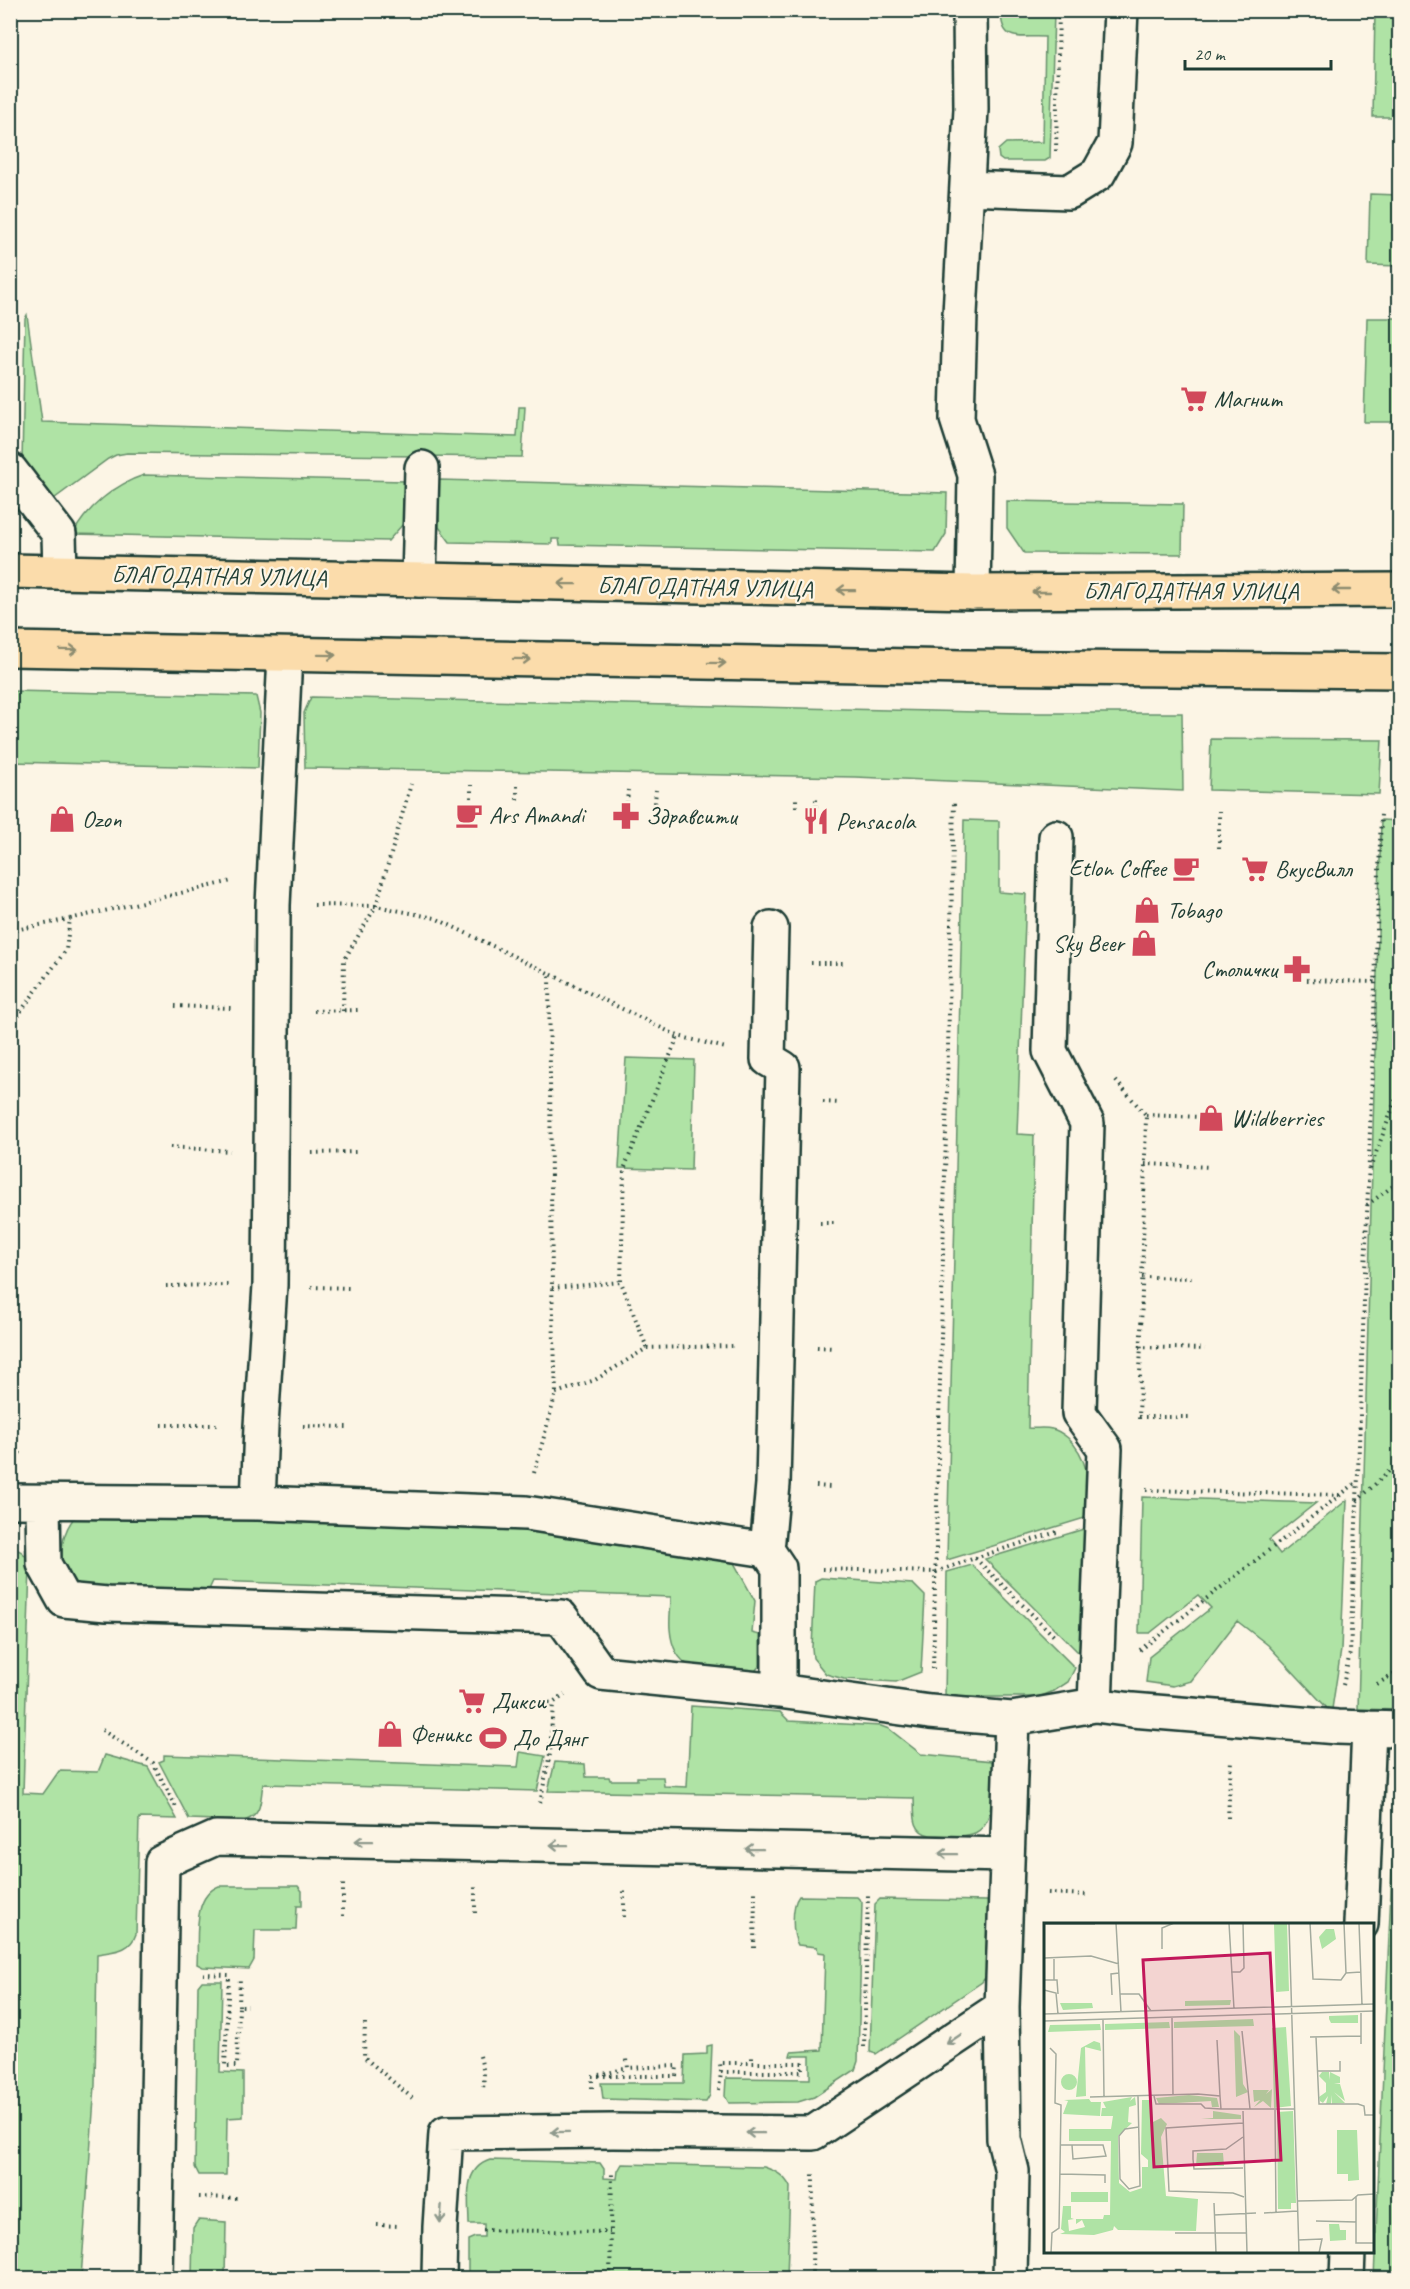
<svg xmlns="http://www.w3.org/2000/svg" width="1410" height="2289" font-family="Caveat,sans-serif">
<rect width="100%" height="100%" fill="#fcf5e5"/>
<filter id="ink" filterUnits="userSpaceOnUse"><feTurbulence type="fractalNoise" baseFrequency=".0167" numOctaves="2"/><feDisplacementMap in="SourceGraphic" scale="12" xChannelSelector="R" yChannelSelector="G"/><feConvolveMatrix kernelMatrix="1 2 1 2 8 2 1 2 1" color-interpolation-filters="sRGB"/></filter>
<g filter="url(#ink)">
<path fill="#afe3a5" stroke="#67906c" stroke-width="1.5" d="M 1001,11 L 1054,11 L 1050,158 L 1045,161 L 1003,161 L 999,158 L 998,150 L 1006,143 L 1043,142 L 1045,37 C 1021,35 1001,45 1001,11 Z
M 1375,11 L 1399,11 L 1399,117 L 1373,117 Z
M 1370,194 L 1399,195 L 1399,266 L 1368,265 Z
M 27,315 L 42,422 L 517,437 L 519,407 L 525,407 L 522,457 L 127,453 L 116,455 L 108,459 L 51,501 L 22,462 L 25,319 Z
M 1367,318 L 1399,318 L 1399,422 L 1364,422 Z
M 144,475 L 404,481 L 403,524 L 388,541 L 73,534 C 87,507 116,484 144,475 Z
M 439,480 L 947,493 L 946,534 L 935,552 L 560,545 L 559,539 L 552,539 L 552,544 L 450,542 L 439,527 Z
M 1007,501 L 1183,504 L 1182,554 L 1024,553 L 1007,528 Z
M 11,691 L 256,696 L 260,713 L 258,768 L 11,762 Z
M 311,697 L 1021,713 L 1182,713 L 1183,791 L 855,777 L 305,768 L 304,713 Z
M 1211,739 L 1382,740 L 1379,794 L 1209,790 Z
M 964,820 L 999,821 L 999,892 L 1026,894 L 1017,1134 L 1034,1135 L 1028,1428 C 1035,1429 1044,1427 1052,1429 C 1058,1430 1063,1434 1068,1438 C 1092,1461 1087,1486 1088,1517 L 947,1560 Z
M 1381,820 L 1400,821 L 1399,1710 L 1358,1709 Z
M 626,1058 L 694,1060 L 691,1170 L 619,1168 Z
M 1142,1497 L 1316,1503 L 1269,1540 L 1280,1554 L 1347,1500 L 1341,1650 L 1332,1709 L 1328,1709 L 1268,1645 L 1237,1621 L 1191,1681 L 1173,1686 L 1146,1682 L 1149,1657 L 1211,1608 L 1198,1595 L 1150,1633 L 1139,1633 Z
M 76,1516 L 436,1520 L 534,1530 L 734,1563 L 755,1601 L 752,1633 L 760,1635 L 760,1665 L 752,1675 C 713,1671 674,1679 670,1629 C 669,1618 671,1607 671,1597 L 213,1581 L 207,1594 L 82,1589 C 76,1583 69,1578 65,1571 C 57,1555 64,1528 76,1516 Z
M 1087,1528 L 1082,1656 L 985,1559 Z
M 11,1549 C 22,1549 26,1555 30,1565 L 23,1793 L 43,1794 L 59,1771 L 98,1772 L 105,1755 L 148,1767 L 177,1819 L 139,1818 L 136,1934 C 130,1952 113,1951 97,1954 L 95,2085 L 81,2278 L 11,2278 Z
M 972,1565 L 1075,1668 L 1068,1682 L 1054,1691 L 1039,1697 L 945,1697 L 947,1572 Z
M 821,1578 L 913,1584 L 925,1596 L 921,1672 L 896,1682 L 844,1679 L 826,1674 L 813,1658 L 812,1648 L 815,1581 Z
M 691,1706 L 780,1712 L 789,1721 L 881,1726 L 889,1729 L 921,1754 L 993,1761 C 993,1780 997,1827 972,1834 C 960,1838 943,1835 930,1835 C 911,1832 915,1812 914,1798 L 548,1791 L 555,1762 L 585,1764 L 586,1777 L 609,1777 L 610,1780 L 637,1780 L 637,1777 L 663,1777 L 664,1786 L 687,1787 Z
M 520,1752 L 545,1756 L 537,1791 L 263,1784 C 260,1800 263,1815 244,1821 L 189,1819 L 159,1762 L 164,1760 L 164,1755 L 518,1767 Z
M 1397,1753 L 1400,1753 L 1400,2278 L 1374,2278 Z
M 219,1886 L 298,1886 L 302,1891 L 302,1906 L 297,1906 L 296,1930 L 255,1930 L 254,1960 L 249,1969 L 203,1967 L 197,1964 C 199,1939 191,1897 219,1886 Z
M 799,1896 L 857,1897 L 862,1902 L 858,2061 L 855,2070 L 814,2097 L 798,2102 L 729,2103 L 725,2096 L 726,2078 L 810,2079 L 810,2056 L 790,2056 L 791,2052 L 822,2050 L 825,1953 L 818,1952 L 817,1947 L 798,1945 C 792,1935 791,1906 799,1896 Z
M 880,1899 L 987,1901 L 991,1909 L 990,1971 L 982,1982 L 876,2054 L 870,2052 L 875,1904 Z
M 202,1981 L 222,1981 L 220,2072 L 243,2073 L 243,2117 L 227,2118 L 226,2175 L 199,2175 L 195,2167 L 198,1986 Z
M 712,2045 L 710,2095 L 706,2102 L 603,2099 L 601,2083 L 684,2083 L 685,2055 L 707,2054 L 707,2046 Z
M 490,2160 L 600,2163 L 604,2169 L 604,2178 L 617,2179 L 618,2171 L 622,2164 L 764,2167 C 776,2171 785,2176 790,2187 L 787,2278 L 617,2278 L 604,2277 L 604,2278 L 468,2278 L 468,2240 L 475,2237 L 484,2237 L 484,2224 L 469,2224 C 469,2200 462,2169 490,2160 Z
M 198,2220 L 226,2222 L 225,2278 L 239,2278 L 192,2278 L 193,2228 Z"/>
<g fill="none" stroke-linecap="round" stroke-linejoin="round">
<defs>
<path id="minor" d="M 970,10 L 971,109 L 960,314 L 957,419 L 975,475 L 973,592
M 967,188 L 1069,192 L 1098,174 L 1115,143 L 1121,10
M 10,470 L 59,534 L 60,572
M 419,580 L 422,468
M 1056,837 L 1050,1051 L 1087,1123 L 1079,1413 L 1105,1449 L 1095,1705
M 10,1501 L 258,1503 L 526,1513 L 767,1550 L 779,1568 L 779,1691 L 930,1712 L 1012,1719 L 1095,1705 L 1132,1710 L 1337,1727 L 1400,1729
M 43,1503 L 44,1564 L 64,1600 L 107,1604 L 561,1617 L 601,1673 L 779,1691
M 258,1503 L 261,1426 L 270,1285 L 273,905 L 285,655
M 767,1550 L 773,1484 L 783,1068 L 768,1059 L 771,928
M 1361,1924 L 1369,1728
M 155,2278 L 162,1862 L 216,1838 L 1007,1855
M 439,2278 L 440,2227 L 446,2133 L 613,2131 L 813,2133 L 1002,2007
M 1010,2278 L 1012,2171 L 1004,2139 L 1002,2007 L 1012,1719
M 1347,2278 L 1348,2252"/>
<path id="major" d="M 10,571 L 973,592 L 1400,590
M 10,649 L 964,667 L 1400,671"/>
</defs>
<use href="#minor" stroke="#1f3d34" stroke-width="38"/>
<use href="#major" stroke="#1f3d34" stroke-width="38"/>
<path stroke="#1f3d34" stroke-width="4" stroke-dasharray="1.5 4.5" stroke-linecap="butt" d="M 1056,151 L 1059,10
M 517,786 L 517,800
M 471,798 L 471,785
M 627,803 L 628,790
M 655,803 L 656,790
M 796,807 L 796,795
M 816,807 L 816,795
M 1219,848 L 1219,811
M 314,905 L 376,906 L 435,918 L 678,1036 L 726,1048
M 10,931 L 70,919
M 811,963 L 843,963
M 1307,980 L 1375,982
M 175,1006 L 231,1008
M 314,1011 L 361,1010
M 343,1011 L 344,960 L 376,906 L 411,784
M 10,1026 L 66,950 L 70,919 L 232,881
M 1116,1081 L 1146,1115 L 1139,1422
M 823,1102 L 840,1103
M 1146,1115 L 1200,1117
M 170,1147 L 230,1151
M 312,1153 L 356,1152
M 1145,1164 L 1210,1167
M 1370,1169 L 1400,1088
M 1367,1205 L 1400,1181
M 820,1223 L 837,1223
M 1142,1277 L 1195,1278
M 166,1286 L 228,1285
M 311,1287 L 352,1288
M 552,1288 L 621,1282
M 817,1347 L 834,1348
M 1139,1347 L 1205,1349
M 647,1348 L 621,1282 L 624,1169 L 678,1036
M 556,1393 L 595,1380 L 647,1348 L 734,1346
M 1139,1417 L 1190,1417
M 161,1425 L 220,1425
M 303,1426 L 347,1427
M 10,1446 L 24,1457
M 534,1473 L 556,1393 L 552,1288 L 549,972
M 816,1486 L 830,1487
M 1146,1490 L 1339,1495
M 1357,1501 L 1400,1461
M 975,1558 L 1060,1531
M 822,1569 L 936,1572 L 975,1558 L 1055,1637
M 1140,1650 L 1357,1482
M 933,1669 L 954,801
M 1377,1684 L 1400,1671
M 1343,1685 L 1350,1653 L 1357,1502 L 1381,814
M 519,1701 L 553,1703 L 565,1695
M 102,1730 L 153,1763 L 177,1809
M 540,1803 L 550,1754 L 553,1703
M 1228,1818 L 1231,1760
M 1048,1893 L 1087,1895
M 475,1913 L 475,1887
M 343,1916 L 343,1884
M 624,1917 L 624,1888
M 754,1948 L 755,1892
M 203,1974 L 229,1975 L 225,2066 L 237,2066 L 239,2006 L 248,2006
M 239,2006 L 240,1976
M 365,2023 L 364,2057 L 412,2098
M 864,2047 L 868,1895
M 480,2056 L 484,2073 L 483,2091
M 721,2072 L 720,2063 L 752,2063
M 599,2075 L 628,2068
M 592,2088 L 592,2076 L 676,2076 L 677,2066 L 628,2068 L 627,2059
M 719,2090 L 721,2072 L 802,2072 L 802,2063 L 752,2063 L 752,2055
M 199,2197 L 237,2198
M 377,2225 L 398,2226
M 483,2230 L 610,2232
M 610,2278 L 612,2172
M 812,2278 L 813,2174"/>
<use href="#minor" stroke="#fcf5e5" stroke-width="33"/>
<use href="#major" stroke="#fbdcab" stroke-width="33"/>
</g>
<defs><path id="oneway-shaft" d="M-6 0H5M1.5-3L5.5 0L1.5 3" fill="none" stroke-width="1.6" stroke-linecap="round" stroke-linejoin="round" transform="scale(1.5)"/></defs>
<g stroke="#8d8c70">
<use href="#oneway-shaft" transform="translate(567 584) rotate(-179)"/>
<use href="#oneway-shaft" transform="translate(846 590) rotate(-179)"/>
<use href="#oneway-shaft" transform="translate(1341 590) rotate(180)"/>
<use href="#oneway-shaft" transform="translate(1041 592) rotate(180)"/>
<use href="#oneway-shaft" transform="translate(69 650) rotate(1)"/>
<use href="#oneway-shaft" transform="translate(327 655) rotate(1)"/>
<use href="#oneway-shaft" transform="translate(522 659) rotate(1)"/>
<use href="#oneway-shaft" transform="translate(717 663) rotate(1)"/>
</g>
<g stroke="#8e998c">
<use href="#oneway-shaft" transform="translate(364 1841) rotate(-179)"/>
<use href="#oneway-shaft" transform="translate(559 1845) rotate(-179)"/>
<use href="#oneway-shaft" transform="translate(754 1849) rotate(-179)"/>
<use href="#oneway-shaft" transform="translate(948 1854) rotate(-179)"/>
<use href="#oneway-shaft" transform="translate(954 2039) rotate(146)"/>
<use href="#oneway-shaft" transform="translate(560 2132) rotate(179)"/>
<use href="#oneway-shaft" transform="translate(755 2133) rotate(-179)"/>
<use href="#oneway-shaft" transform="translate(441 2214) rotate(94)"/>
</g>
</g>
<defs>
<symbol id="supermarket-bare" viewBox="-9 -9 18 18"><path d="M-6-5.5h2.5l.6 2H6L4.5 2H-2.5L-4.4-4H-6ZM-1.5 3.2a1.3 1.3 0 1 0 .1 0ZM3 3.2a1.3 1.3 0 1 0 .1 0Z" fill="#d1495b" stroke="#fcf5e5" stroke-width="2.5" paint-order="stroke"/></symbol>
<symbol id="cafe-bare" viewBox="-9 -9 18 18"><path d="M-5.5-4.5H6V0H3Q3 3.5 0 3.5H-2.5Q-5.5 3.5-5.5 0ZM3-3.2v2h1.7v-2ZM-6 4.5H4V6H-6Z" fill="#d1495b" stroke="#fcf5e5" stroke-width="2.5" paint-order="stroke"/></symbol>
<symbol id="pharmacy-bare" viewBox="-9 -9 18 18"><path d="M-2-6h4v4h4v4h-4v4h-4v-4h-4v-4h4Z" fill="#d1495b" stroke="#fcf5e5" stroke-width="2.5" paint-order="stroke"/></symbol>
<symbol id="shop-bare" viewBox="-9 -9 18 18"><path d="M-5-2.5h2.3a2.7 3.5 0 0 1 5.4 0H5L5.5 6h-11ZM-1.5-2.5h3a1.5 2.3 0 0 0-3 0Z" fill="#d1495b" stroke="#fcf5e5" stroke-width="2.5" paint-order="stroke"/></symbol>
<symbol id="restaurant-bare" viewBox="-9 -9 18 18"><path d="M-5-6h1v4h1v-4h1v4h1v-4h1v5L-1.5 .5V6h-2V.5L-5-1ZM5-6V6H3V1.5H1.5Q1.5-4 5-6Z" fill="#d1495b" stroke="#fcf5e5" stroke-width="2.5" paint-order="stroke"/></symbol>
<symbol id="stadium-bare" viewBox="-9 -9 18 18"><path d="M0-5a6.5 5 0 1 0 0 10a6.5 5 0 1 0 0-10ZM-3.5-1.8h7v3.6h-7Z" fill="#d1495b" stroke="#fcf5e5" stroke-width="2.5" paint-order="stroke"/></symbol>
</defs>
<g fill-rule="evenodd">
<use href="#supermarket-bare" x="1175" y="380" width="38" height="38"/>
<use href="#cafe-bare" x="450" y="796" width="38" height="38"/>
<use href="#pharmacy-bare" x="607" y="797" width="38" height="38"/>
<use href="#shop-bare" x="43" y="800" width="38" height="38"/>
<use href="#restaurant-bare" x="797" y="802" width="38" height="38"/>
<use href="#cafe-bare" x="1167" y="849" width="38" height="38"/>
<use href="#supermarket-bare" x="1236" y="850" width="38" height="38"/>
<use href="#shop-bare" x="1128" y="891" width="38" height="38"/>
<use href="#shop-bare" x="1125" y="924" width="38" height="38"/>
<use href="#pharmacy-bare" x="1278" y="950" width="38" height="38"/>
<use href="#shop-bare" x="1192" y="1099" width="38" height="38"/>
<use href="#supermarket-bare" x="453" y="1682" width="38" height="38"/>
<use href="#shop-bare" x="371" y="1715" width="38" height="38"/>
<use href="#stadium-bare" x="474" y="1719" width="38" height="38"/>
</g>
<g text-anchor="middle" stroke-width="4.5" stroke-linejoin="round" paint-order="stroke">
<g font-size="24" fill="#1f3d34" stroke="#fcf5e5" text-anchor="start">
<text x="1214" y="407">Магнит</text>
<text x="489" y="823">Ars Amandi</text>
<text x="646" y="824">Здравсити</text>
<text x="82" y="827">Ozon</text>
<text x="836" y="829">Pensacola</text>
<text x="1166" y="876" text-anchor="end">Etlon Coffee</text>
<text x="1275" y="877">ВкусВилл</text>
<text x="1167" y="918">Tobago</text>
<text x="1124" y="951" text-anchor="end">Sky Beer</text>
<text x="1277" y="977" text-anchor="end">Столички</text>
<text x="1231" y="1126">Wildberries</text>
<text x="492" y="1709">Дикси</text>
<text x="410" y="1742">Феникс</text>
<text x="513" y="1746">До Дянг</text>
</g>
<g font-size="24" fill="#1f3d34" stroke="#fcf5e5">
<text transform="translate(219 576) rotate(1)" y="8">БЛАГОДАТНАЯ УЛИЦА</text>
<text transform="translate(705 587) rotate(1)" y="8">БЛАГОДАТНАЯ УЛИЦА</text>
<text x="1191" y="599">БЛАГОДАТНАЯ УЛИЦА</text>
</g>
</g>
<g transform="translate(1044 1923)">
<rect width="330" height="330" fill="#fcf5e5"/>
<path d="M 230,0 L 243,0 L 245,68 L 232,69 ZM 282,6 L 290,6 L 292,16 L 278,26 L 275,14 ZM 187,77 L 186,82 L 141,83 L 141,78 ZM 16,80 L 48,80 L 49,85 L 19,87 ZM 314,92 L 314,100 L 287,100 L 285,96 L 285,93 ZM 209,96 L 210,103 L 130,105 L 130,99 ZM 125,99 L 126,105 L 61,107 L 61,101 ZM 56,101 L 57,107 L 4,109 L 6,102 ZM 242,104 L 247,183 L 230,185 L 228,105 ZM 190,107 L 196,113 L 199,161 L 204,169 L 192,174 ZM 50,118 L 56,120 L 57,128 L 41,124 L 42,173 L 32,174 L 37,125 ZM 278,149 L 285,149 L 286,157 L 286,149 L 296,154 L 296,160 L 290,161 L 296,161 L 301,178 L 290,169 L 301,180 L 288,181 L 287,172 L 287,181 L 282,181 L 284,173 L 279,180 L 276,178 L 275,174 L 282,169 L 282,160 L 275,153 ZM17 159a8 8 0 1 1 16 0a8 8 0 1 1-16 0ZM 228,166 L 227,185 L 219,178 L 210,184 L 216,177 L 210,179 L 209,167 L 225,167 L 222,171 ZM 145,172 L 173,175 L 175,184 L 168,184 L 167,178 L 115,181 L 112,175 ZM 88,174 L 86,178 L 91,174 L 92,182 L 85,184 L 84,199 L 88,200 L 74,213 L 75,260 L 86,269 L 98,265 L 98,244 L 104,244 L 104,237 L 97,231 L 98,177 L 108,177 L 109,199 L 117,195 L 123,201 L 117,214 L 122,273 L 154,276 L 152,308 L 74,307 L 70,303 L 69,307 L 50,312 L 16,311 L 21,309 L 17,306 L 19,283 L 27,283 L 27,295 L 30,296 L 24,297 L 25,308 L 41,304 L 38,297 L 32,301 L 32,296 L 59,296 L 60,292 L 66,292 L 67,218 L 25,218 L 25,206 L 67,206 L 69,193 L 57,193 L 58,185 L 62,185 L 59,179 ZM 45,176 L 47,179 L 57,179 L 56,193 L 19,191 L 24,178 L 20,177 ZM 169,188 L 197,192 L 197,196 L 157,196 L 169,195 ZM 249,188 L 252,280 L 247,280 L 247,286 L 234,286 L 233,189 ZM 293,207 L 313,207 L 315,257 L 304,258 L 304,251 L 293,251 ZM 179,230 L 180,243 L 152,243 L 153,230 ZM 27,269 L 64,269 L 64,279 L 27,279 ZM 285,301 L 295,301 L 296,307 L 302,307 L 302,317 L 286,318 Z" fill="#afe3a5"/>
<path fill="none" stroke="#a4ab9e" stroke-width="1.5" d="M 72,0 L 77,89M 185,0 L 190,86M 245,0 L 255,330M 266,0 L 269,56 L 297,57 L 302,50M 300,0 L 302,50 L 317,49M 315,0 L 318,82M 0,1 L 51,1M 118,26 L 118,5 L 130,0M 0,35 L 47,33 L 75,41M 10,36 L 10,57M 187,49 L 196,49 L 200,45 L 199,0M 0,57 L 13,57 L 14,71M 0,67 L 12,70 L 14,91M 76,71 L 95,71 L 107,88M 68,72 L 67,51 L 75,50M 317,88 L 317,121M 0,91 L 330,81M 128,95 L 129,172M 59,97 L 60,174M 0,98 L 330,88M 198,108 L 206,186M 266,114 L 317,113M 272,114 L 275,181 L 314,181 L 320,183 L 321,192 L 330,192M 173,117 L 176,173M 6,125 L 12,131 L 11,180 L 17,182 L 15,305 L 8,310 L 7,330M 273,148 L 296,148 L 296,138M 94,173 L 96,263 L 85,266 L 76,256 L 75,213 L 81,206 L 95,204M 110,173 L 112,181 L 157,181 L 161,185 L 177,186M 46,174 L 154,171 L 176,173 L 177,186 L 250,186M 231,187 L 232,289M 199,188 L 203,330M 199,200 L 122,205 L 125,268 L 189,270 L 200,274M 330,202 L 330,247M 199,214 L 182,226 L 149,228 L 149,236 L 150,246 L 199,245M 16,222 L 59,222 L 62,233 L 29,236 L 28,222M 16,251 L 61,252 L 61,260M 253,278 L 308,277 L 314,272 L 330,271M 170,280 L 172,330M 220,290 L 253,288M 170,292 L 212,290M 272,298 L 312,299 L 312,320 L 330,320M 312,299 L 312,273M 131,310 L 202,310M 254,317 L 278,316 L 275,330"/>
<path fill="#c2185b" fill-opacity="0.15" stroke="#c2185b" stroke-width="3" d="M 226,30 L 237,237 L 110,244 L 99,37 Z"/>
<rect width="330" height="330" fill="none" stroke="#1f3d34" stroke-width="3"/>
</g>
<rect width="1410" height="2289" fill="none" stroke="#fcf5e5" stroke-width="36"/>
<rect x="18" y="18" width="1374" height="2253" fill="none" stroke="#1f3d34" stroke-width="2" filter="url(#ink)"/>
<path d="M1185 60v9h146v-9" fill="none" stroke="#1f3d34" stroke-width="3"/>
<text x="1194" y="60" font-size="18" fill="#1f3d34" stroke="#fcf5e5" stroke-width="4.5" paint-order="stroke">20 m</text>
</svg>
